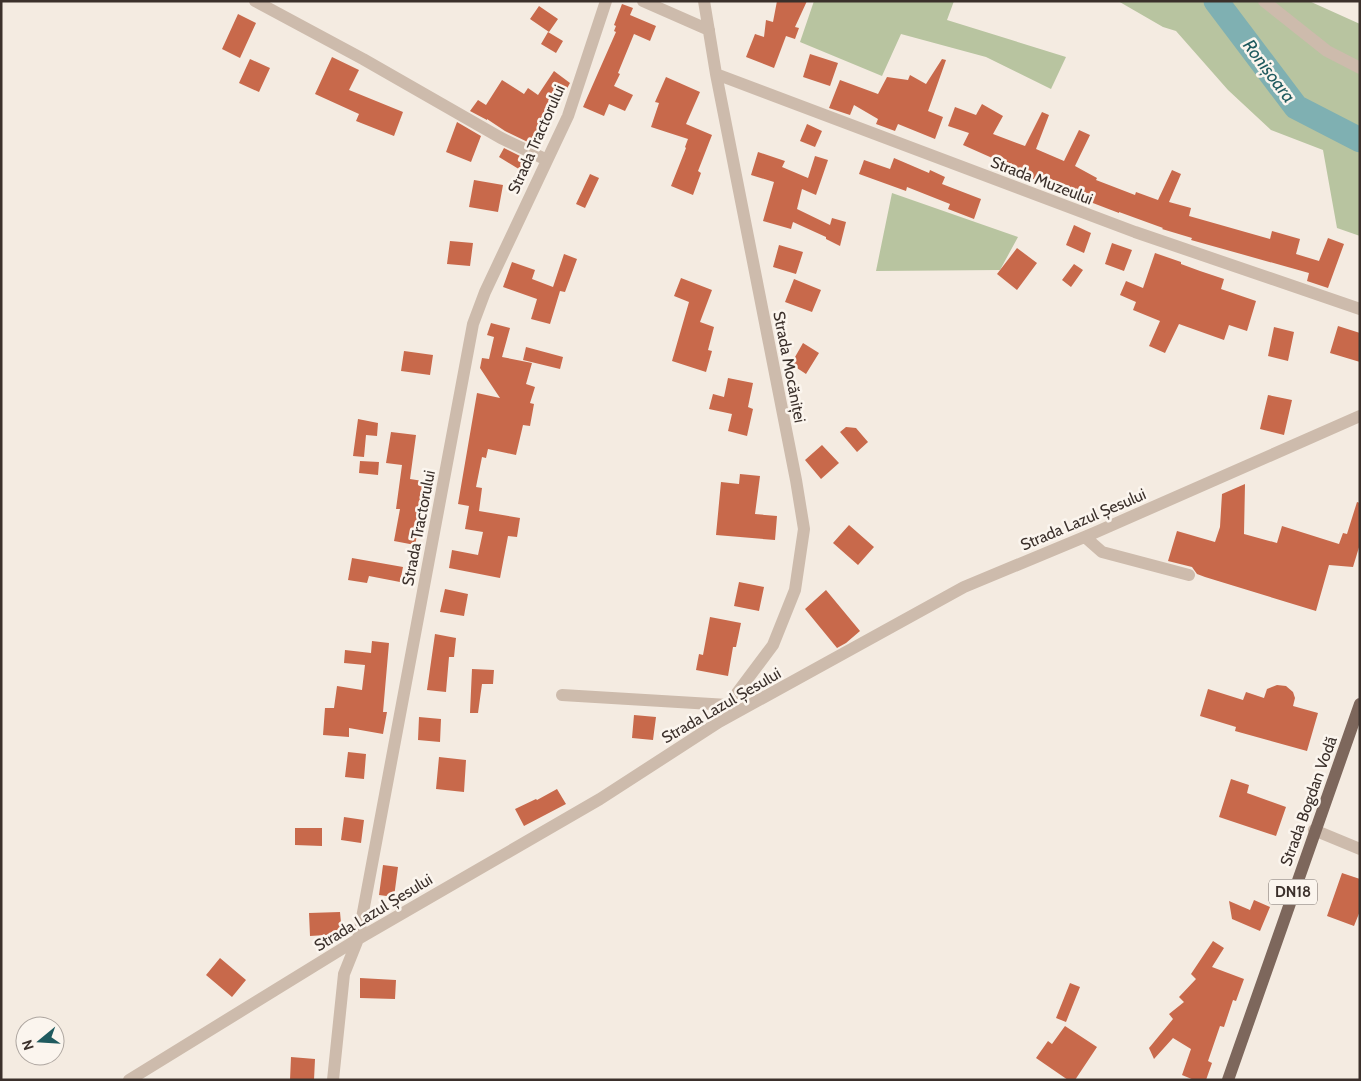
<svg xmlns="http://www.w3.org/2000/svg" width="1361" height="1081" font-family="Cabin,sans-serif">
<rect width="100%" height="100%" fill="#f4ebe1"/>
<path fill="#b8c4a0" d="M 814,1 L 954,1 L 947,20 L 1066,57 L 1051,89 L 986,57 L 901,34 L 882,76 L 800,42 Z
M 1118,1 L 1309,1 L 1360,24 L 1360,236 L 1337,228 L 1323,150 L 1271,130 L 1228,90 L 1176,31 L 1163,27 Z
M 892,193 L 1018,237 L 1000,270 L 876,271 Z"/>
<g fill="none" stroke-linecap="round" stroke-linejoin="round">
<path stroke="#7fb0b2" stroke-width="25" d="M 1216,1 L 1296,107 L 1360,140"/>
</g>
<path fill="#c8694b" d="M 777,1 L 807,1 L 795,27 L 799,28 L 795,39 L 786,36 L 774,68 L 746,57 L 755,34 L 764,37 L 766,20 L 773,22 Z
M 622,4 L 633,8 L 630,15 L 656,26 L 650,41 L 634,34 L 618,73 L 620,74 L 614,86 L 633,95 L 625,111 L 609,104 L 604,116 L 583,107 L 616,32 L 614,31 L 616,26 L 614,25 Z
M 539,6 L 558,19 L 549,32 L 530,19 Z
M 238,14 L 256,23 L 240,58 L 222,49 Z
M 548,32 L 563,41 L 556,53 L 541,44 Z
M 810,54 L 838,63 L 830,86 L 803,77 Z
M 332,57 L 359,70 L 349,90 L 403,112 L 394,136 L 356,121 L 359,114 L 315,94 Z
M 250,59 L 270,68 L 259,92 L 239,83 Z
M 942,59 L 946,60 L 928,111 L 943,117 L 935,139 L 898,124 L 895,131 L 876,124 L 878,119 L 854,105 L 850,115 L 829,108 L 840,80 L 878,94 L 887,77 L 908,80 L 910,75 L 926,84 Z
M 554,71 L 570,83 L 564,94 L 562,93 L 543,121 L 536,146 L 505,131 L 487,119 L 487,120 L 470,111 L 478,100 L 486,105 L 502,80 L 524,94 L 528,88 L 538,95 Z
M 666,77 L 700,92 L 686,124 L 712,135 L 698,171 L 701,173 L 693,195 L 671,186 L 686,148 L 685,147 L 688,139 L 651,127 L 659,103 L 655,102 Z
M 982,104 L 1003,116 L 993,134 L 1025,146 L 1042,112 L 1049,115 L 1036,149 L 1064,161 L 1079,130 L 1090,135 L 1075,166 L 1097,178 L 1096,180 L 1135,195 L 1136,192 L 1158,200 L 1172,170 L 1181,174 L 1169,202 L 1191,208 L 1189,216 L 1270,239 L 1272,231 L 1300,239 L 1296,254 L 1319,261 L 1328,238 L 1344,244 L 1328,288 L 1307,281 L 1309,273 L 1191,240 L 1192,238 L 1162,229 L 1163,228 L 1119,212 L 1119,213 L 1085,200 L 1084,202 L 1064,192 L 1064,191 L 1006,168 L 1008,165 L 963,145 L 969,133 L 948,126 L 955,107 L 976,115 Z
M 457,122 L 481,136 L 471,162 L 446,152 Z
M 807,124 L 822,131 L 815,147 L 800,141 Z
M 504,148 L 532,162 L 533,163 L 527,174 L 499,157 Z
M 758,152 L 785,161 L 782,167 L 808,178 L 815,156 L 828,160 L 816,195 L 802,189 L 797,209 L 830,225 L 832,218 L 846,222 L 840,246 L 826,239 L 826,237 L 793,222 L 791,229 L 763,221 L 774,182 L 751,175 Z
M 894,158 L 929,173 L 930,170 L 945,177 L 942,184 L 981,199 L 974,219 L 948,209 L 950,204 L 907,187 L 906,191 L 859,174 L 864,160 L 890,169 Z
M 590,174 L 599,178 L 585,208 L 576,204 Z
M 474,180 L 503,185 L 498,212 L 469,207 Z
M 1074,225 L 1091,233 L 1084,253 L 1066,245 Z
M 450,241 L 473,243 L 470,266 L 447,264 Z
M 1112,243 L 1132,250 L 1124,271 L 1105,264 Z
M 779,245 L 803,252 L 796,274 L 773,267 Z
M 1017,248 L 1037,263 L 1017,290 L 997,274 Z
M 1155,253 L 1181,262 L 1181,264 L 1200,271 L 1224,279 L 1221,289 L 1256,301 L 1247,331 L 1229,325 L 1224,340 L 1179,324 L 1165,353 L 1149,346 L 1160,321 L 1133,310 L 1136,302 L 1120,295 L 1126,281 L 1143,288 Z
M 564,254 L 577,259 L 565,292 L 560,291 L 550,324 L 531,319 L 537,299 L 503,287 L 512,262 L 535,270 L 532,279 L 553,287 Z
M 1074,264 L 1083,270 L 1071,287 L 1062,280 Z
M 681,278 L 712,290 L 700,322 L 714,327 L 708,350 L 712,351 L 706,372 L 672,361 L 689,302 L 674,296 Z
M 794,279 L 821,290 L 812,312 L 785,302 Z
M 491,323 L 510,328 L 502,357 L 532,363 L 526,384 L 535,387 L 530,403 L 534,404 L 530,426 L 523,425 L 516,455 L 488,449 L 486,458 L 482,457 L 476,487 L 482,488 L 479,511 L 520,518 L 517,537 L 508,536 L 500,578 L 449,568 L 452,550 L 478,555 L 483,532 L 465,529 L 469,506 L 458,504 L 477,393 L 500,398 L 480,368 L 482,358 L 489,359 L 494,337 L 487,335 Z
M 1338,326 L 1360,333 L 1360,362 L 1330,353 Z
M 1274,327 L 1294,332 L 1288,361 L 1268,356 Z
M 803,343 L 819,353 L 806,374 L 791,364 Z
M 526,347 L 563,357 L 560,369 L 523,360 Z
M 404,351 L 433,355 L 430,375 L 401,371 Z
M 728,378 L 753,383 L 748,407 L 753,409 L 747,436 L 728,431 L 732,414 L 709,409 L 713,394 L 724,397 Z
M 1268,395 L 1292,400 L 1284,435 L 1260,429 Z
M 358,419 L 378,423 L 377,436 L 366,435 L 364,457 L 353,456 Z
M 846,427 L 856,428 L 868,442 L 857,452 L 840,432 Z
M 391,432 L 416,435 L 410,479 L 423,481 L 418,520 L 420,521 L 415,545 L 394,541 L 400,509 L 396,509 L 402,465 L 386,463 Z
M 822,445 L 839,463 L 821,479 L 805,460 Z
M 360,461 L 379,462 L 378,475 L 359,473 Z
M 740,474 L 760,476 L 755,514 L 777,516 L 775,540 L 716,535 L 721,482 L 739,484 Z
M 1245,484 L 1244,534 L 1277,543 L 1282,526 L 1339,544 L 1343,533 L 1347,534 L 1357,502 L 1360,503 L 1360,544 L 1353,567 L 1329,565 L 1316,611 L 1205,577 L 1197,574 L 1192,567 L 1168,561 L 1177,531 L 1215,542 L 1220,527 L 1222,494 Z
M 849,525 L 874,547 L 858,565 L 833,543 Z
M 352,558 L 403,567 L 400,582 L 369,576 L 367,583 L 348,580 Z
M 739,582 L 764,587 L 759,611 L 734,606 Z
M 445,589 L 468,594 L 464,616 L 440,612 Z
M 826,590 L 860,631 L 846,643 L 837,648 L 805,609 Z
M 710,617 L 741,623 L 736,647 L 733,647 L 728,676 L 696,670 L 699,654 L 703,655 Z
M 435,634 L 456,638 L 454,657 L 449,657 L 446,692 L 427,690 Z
M 372,641 L 389,643 L 383,712 L 387,712 L 383,734 L 349,728 L 349,737 L 323,735 L 325,708 L 334,708 L 337,686 L 362,690 L 365,665 L 344,663 L 345,650 L 371,653 Z
M 472,669 L 494,670 L 493,684 L 482,684 L 478,713 L 470,713 Z
M 1277,685 L 1286,686 L 1293,692 L 1295,698 L 1293,706 L 1318,713 L 1307,751 L 1235,731 L 1236,727 L 1200,716 L 1208,689 L 1243,700 L 1246,692 L 1264,698 L 1267,689 Z
M 634,715 L 656,717 L 653,740 L 632,738 Z
M 419,717 L 441,719 L 440,742 L 418,740 Z
M 348,752 L 366,754 L 364,779 L 345,777 Z
M 439,757 L 466,760 L 464,792 L 436,789 Z
M 1231,779 L 1249,785 L 1247,793 L 1286,807 L 1276,836 L 1219,817 Z
M 557,789 L 566,804 L 524,826 L 515,809 L 536,799 L 537,800 Z
M 344,817 L 364,820 L 361,843 L 341,840 Z
M 295,828 L 322,828 L 322,846 L 295,845 Z
M 383,865 L 398,867 L 394,897 L 379,895 Z
M 1342,873 L 1360,879 L 1360,911 L 1354,926 L 1327,916 Z
M 1254,900 L 1270,907 L 1260,931 L 1232,919 L 1229,901 L 1250,910 Z
M 340,912 L 342,934 L 310,936 L 309,913 Z
M 1213,941 L 1224,948 L 1212,967 L 1244,979 L 1236,1001 L 1233,1000 L 1224,1027 L 1220,1026 L 1208,1061 L 1212,1063 L 1206,1080 L 1194,1080 L 1182,1075 L 1191,1049 L 1173,1038 L 1154,1059 L 1149,1048 L 1173,1019 L 1169,1014 L 1184,1002 L 1179,997 L 1196,979 L 1191,974 Z
M 220,958 L 246,980 L 232,997 L 206,975 Z
M 360,978 L 396,980 L 395,999 L 360,998 Z
M 1070,983 L 1080,987 L 1066,1022 L 1056,1018 Z
M 1065,1026 L 1097,1047 L 1075,1080 L 1068,1080 L 1036,1058 L 1048,1041 L 1052,1044 Z
M 291,1057 L 315,1059 L 314,1080 L 290,1080 Z"/>
<g fill="none" stroke-linecap="round" stroke-linejoin="round">
<path stroke="#cdbbac" stroke-width="12" d="M 255,1 L 363,59 L 501,138 L 547,160
M 643,1 L 709,30
M 704,1 L 716,74 L 796,480 L 804,529 L 795,590 L 773,645 L 728,705 L 719,722
M 1264,1 L 1327,51 L 1360,68
M 716,74 L 1135,232 L 1360,309
M 1085,537 L 1102,552 L 1189,575
M 562,695 L 728,705
M 1314,830 L 1360,849
M 129,1080 L 358,939 L 600,799 L 719,722 L 964,587 L 1094,533 L 1360,416
M 333,1080 L 344,974 L 358,939 L 473,324 L 485,292 L 568,116 L 606,1"/>
<path stroke="#7d675c" stroke-width="12" d="M 1228,1080 L 1360,704"/>
</g>
<g text-anchor="middle" stroke-width="5" stroke-linejoin="round" paint-order="stroke">
<rect fill="#fbf5ee" stroke="#756b66" stroke-width="1" x="1269" y="879.5" width="48" height="25" rx="4"/>
<g font-size="15" font-weight="bold" fill="#3b302b">
<text x="1293" y="897">DN18</text>
</g>
<g font-size="16" fill="#3b302b" stroke="#fbf5ee">
<text transform="translate(536 139) rotate(-66)" y="6">Strada Tractorului</text>
<text transform="translate(1042 180) rotate(21)" y="6">Strada Muzeului</text>
<text transform="translate(790 367) rotate(79)" y="6">Strada Mocăniței</text>
<text transform="translate(1083 519) rotate(-23)" y="6">Strada Lazul Șesului</text>
<text transform="translate(418 528) rotate(-79)" y="6">Strada Tractorului</text>
<text transform="translate(721 705) rotate(-30)" y="6">Strada Lazul Șesului</text>
<text transform="translate(1308 801) rotate(-70)" y="6">Strada Bogdan Vodă</text>
<text transform="translate(373 912) rotate(-31)" y="6">Strada Lazul Șesului</text>
</g>
<g font-size="18" font-style="italic" fill="#1f5a5e" stroke="#fbf5ee">
<text transform="translate(1269 71) rotate(53)" y="6">Ronișoara</text>
</g>
</g>
<rect width="1361" height="1081" fill="none" stroke="#3b302b" stroke-width="5"/>
<g transform="translate(40 1041) rotate(252)"><circle r="24" fill="#fbf5ee" stroke="#aea6a0"/>
<path d="M0-4L9 19L0 12L-9 19Z" fill="#1f5a5e"/>
<text y="-8" font-size="14" font-weight="bold" text-anchor="middle" fill="#3b302b">N</text>
</g>
</svg>
